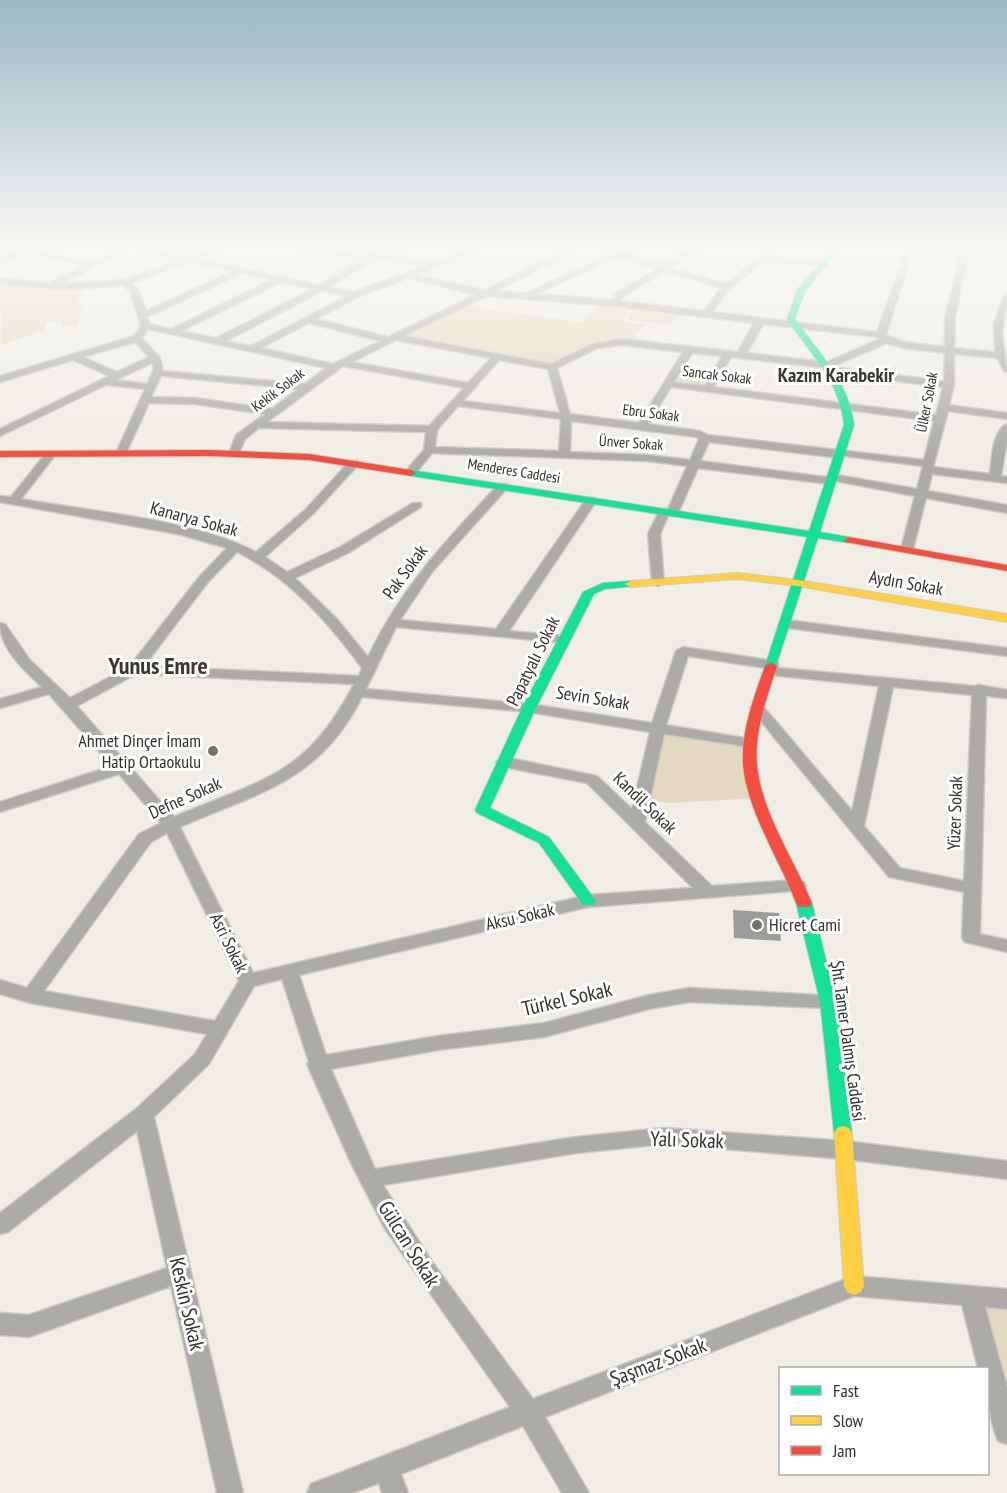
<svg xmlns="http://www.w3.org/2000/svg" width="1007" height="1493" font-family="'PT Sans Narrow',sans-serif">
<rect width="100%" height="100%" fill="#f0ede5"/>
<path fill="#e2d9c0" d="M 893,249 L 1007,249 L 1007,263 Z
M 0,281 L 83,287 L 77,305 L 88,306 L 84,307 L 77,325 L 62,326 L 63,321 L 48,321 L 44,330 L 2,345 Z
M 601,302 L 631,305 L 621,321 L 644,324 L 631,342 L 610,342 L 552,367 L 394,337 L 459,306 L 582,322 Z
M 633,310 L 676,315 L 670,325 L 627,320 Z
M 679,366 L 718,371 L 708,389 L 668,384 Z
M 658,728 L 750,743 L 759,798 L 670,803 L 642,799 Z
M 971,1296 L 1007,1299 L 1007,1432 Z"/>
<path fill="#9c9d9b" d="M 733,910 L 779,913 L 781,941 L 734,938 Z"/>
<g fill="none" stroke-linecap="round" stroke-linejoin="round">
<defs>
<path id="street" d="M 18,249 C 36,249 82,264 93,261 C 107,258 114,249 129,249 L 60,284 L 124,280 L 179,260 L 137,249 C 154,249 170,256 186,256 C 197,256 207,249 220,249 L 197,259 L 320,285 L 362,259 L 296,249 C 320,249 342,254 365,255 C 373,255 378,249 388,249 L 381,254 L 437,261 L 468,249 L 480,249 L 416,275 L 484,290 L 568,249 L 579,249 L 496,291 L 526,293 L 610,254 L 597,249 L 620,251 L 663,265 L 691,249 L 701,249 L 671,268 L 725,284 L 763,256 L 824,262 L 828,264 L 824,266 L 765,261 L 729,289 L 712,312 L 877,332 L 906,251 L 913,249 L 886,335 L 904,342 L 945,347 L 945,318 L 960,258 L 967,256 L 955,318 L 954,348 L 995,352 L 994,324 L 1003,298 L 1007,295 L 1002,334 L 1007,372 L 1004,371 L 997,358 L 954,354 L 954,385 L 949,405 L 1007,413 L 1007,419 L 948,411 L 933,467 L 990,474 C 992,460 992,430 1007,424 L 1007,440 L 1001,476 L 1007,477 L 1007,483 L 932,474 L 928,491 L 1007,505 L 1007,513 L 926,498 L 913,549 L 907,553 L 901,549 L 915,496 L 836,481 L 830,484 L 698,468 L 678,513 L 676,515 L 668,516 L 660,534 L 664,582 L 658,586 L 652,582 L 648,534 L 660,509 L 668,509 L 687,466 L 648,461 L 432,453 L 415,474 L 411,475 L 405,472 L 424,450 L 426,432 L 259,428 L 245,439 L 239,453 L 234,456 L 229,453 L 236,435 L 265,414 L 195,404 L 149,403 L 126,453 L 121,456 L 116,453 L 145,389 L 106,385 L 0,436 L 0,429 L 109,376 L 73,360 L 0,382 L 0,376 L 134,336 L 141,326 L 130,291 L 123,285 L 67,290 L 0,284 L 0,278 L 49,283 L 85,265 L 24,253 L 0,263 L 0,258 ZM 618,257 L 657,269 L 618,292 L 612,300 L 537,294 ZM 375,259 L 427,265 L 354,292 L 329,287 ZM 189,262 L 233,271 L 146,311 L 138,290 L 131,283 ZM 665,271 L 721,288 L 704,311 L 620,301 L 624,296 ZM 243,273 L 272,280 L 171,329 L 150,324 L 147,317 ZM 408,278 L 475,295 L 388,337 L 316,319 L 358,297 ZM 281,282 L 313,289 L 216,338 L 181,331 ZM 322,291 L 347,296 L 251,346 L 226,341 ZM 487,296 L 614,306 L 754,323 L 738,352 L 622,339 L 593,344 L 551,364 L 404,336 ZM 309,323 L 380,341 L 333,364 L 261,348 ZM 763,324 L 878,337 L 880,339 L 827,362 L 747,353 ZM 148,329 L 326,368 L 305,384 L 163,371 L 160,358 L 142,338 ZM 396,340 L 491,358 L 468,383 L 352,362 ZM 135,342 L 149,357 L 117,372 L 83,357 ZM 887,343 L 903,348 L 945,353 L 944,381 L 831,367 ZM 622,345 L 683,352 L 639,423 L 570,414 L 557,368 L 598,348 ZM 692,353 L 722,356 L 705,386 L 674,382 ZM 731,357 L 828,368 L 826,370 L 831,373 L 943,387 L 936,415 L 714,387 ZM 499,360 L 548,369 L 560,413 L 463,401 ZM 152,363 L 154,369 L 147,384 L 116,380 ZM 343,366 L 464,388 L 429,426 L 267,422 ZM 161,376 L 298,389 L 272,409 L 195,398 L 151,397 ZM 671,387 L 934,421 L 924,460 L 708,435 L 700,431 L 648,424 ZM 458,406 L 561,419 L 559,451 L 435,447 L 437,430 ZM 571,421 L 697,437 L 699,439 L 690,460 L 648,455 L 570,452 ZM 709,442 L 840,458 L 845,456 L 923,466 L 917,489 L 831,474 L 825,477 L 700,461 Z
M 51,451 L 56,454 L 21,499 C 92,512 193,519 256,552 L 305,510 L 350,461 L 358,461 L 358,465 L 313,514 L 265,557 L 287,572 L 340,547 L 413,503 L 421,503 L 421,507 L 348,553 L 295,578 L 336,618 L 368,657 C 401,588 447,539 499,484 L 507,484 L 509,486 L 432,572 L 400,620 L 496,629 L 587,498 L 595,498 L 597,500 L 509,631 L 563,636 L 568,637 L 570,640 L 568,643 L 396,627 L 366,689 L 529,704 L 652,723 L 676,651 L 683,647 L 773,661 L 778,662 L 778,668 L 974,686 L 979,685 L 1007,690 L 1007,698 L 986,696 L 980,934 L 1007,940 L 1007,952 L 965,942 L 962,938 L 964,892 L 889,877 L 750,708 L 757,704 L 762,705 L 852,811 L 879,686 L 771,675 L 766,674 L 764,671 L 766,668 L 688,656 L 666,725 L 750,739 L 757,743 L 750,747 L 664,734 L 645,822 L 712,886 L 798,880 L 804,882 L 806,886 L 804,890 L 588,907 L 299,975 L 326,1055 L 438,1036 L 544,1023 L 649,995 L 689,988 L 835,996 L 837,1001 L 835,1006 L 828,1008 L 689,1002 L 649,1009 L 544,1037 L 438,1050 L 331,1069 L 375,1169 L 576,1137 L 664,1128 L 845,1141 L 1007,1161 L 1007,1179 L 845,1159 L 664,1144 L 576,1153 L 383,1185 L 433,1263 L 533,1399 L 854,1276 L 1007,1289 L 1007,1309 L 985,1307 L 1007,1387 L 1007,1444 L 998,1441 C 988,1417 988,1394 988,1368 L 978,1368 L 962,1305 L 854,1296 L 545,1417 L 589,1493 L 562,1493 L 523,1426 L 401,1474 L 408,1493 L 382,1493 L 379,1483 L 352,1493 L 307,1493 L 311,1484 L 510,1407 L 385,1229 L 350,1161 L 307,1064 L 309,1062 L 282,979 L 254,986 L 209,1064 L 154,1117 L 243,1493 L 217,1493 L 171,1286 L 29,1337 L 0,1335 L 0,1313 L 29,1315 L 167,1268 L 137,1131 L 8,1232 L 0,1234 L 0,1213 L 136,1109 L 195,1054 L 207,1034 L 31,1003 L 0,994 L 0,980 L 27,988 L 139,834 L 161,823 L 119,774 L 0,812 L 0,802 L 112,766 L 49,694 L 0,708 L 0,699 L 42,687 C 24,670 0,649 0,623 L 5,624 L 30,660 L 70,698 L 129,667 L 200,576 L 227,548 L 178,534 L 0,502 L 0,496 L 11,497 L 47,452 ZM 237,552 C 290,578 328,622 362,668 L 359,676 L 144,666 L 208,582 ZM 136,674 L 354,684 C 306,777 262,779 174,817 L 77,706 ZM 893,687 L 972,695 L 964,881 L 900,868 L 864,826 ZM 362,697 L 529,712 L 650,732 L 632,809 L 597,776 L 504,757 L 496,762 L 504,767 L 587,783 L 693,888 L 588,895 L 253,973 L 180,827 C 260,792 319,782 362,697 ZM 167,833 L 239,981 L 215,1021 L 44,991 L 151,842 Z
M 786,620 L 1007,648 L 1007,656 L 781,627 L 779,624 L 781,621 Z"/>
<path id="fast" d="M 832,249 L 839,249 L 805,291 L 795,319 C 819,354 849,381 854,425 L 820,532 L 849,537 L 854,540 L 849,543 L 818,538 L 775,669 L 771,670 L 765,666 L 807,537 L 411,476 L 406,473 L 411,470 L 809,531 L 844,425 C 840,381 810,354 787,319 L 797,290 Z
M 631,581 L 635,582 L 635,586 L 605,589 L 594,594 L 536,708 L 490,808 L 549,837 L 596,901 L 593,905 L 583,905 L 539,843 L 477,813 L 475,810 L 522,708 L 583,592 L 603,583 Z
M 804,898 L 809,899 L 812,903 L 836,1001 L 852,1133 L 849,1138 L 843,1140 L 837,1138 L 834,1133 L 820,1001 L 796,903 L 799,899 Z"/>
<path id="slow" d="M 737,573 L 798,580 L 1007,614 L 1007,622 L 798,586 L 737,579 L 631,587 L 625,584 L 631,581 Z
M 843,1126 L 849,1128 L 852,1133 L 864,1286 L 861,1292 L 854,1295 L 847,1292 L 844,1286 L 834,1133 L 837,1128 Z"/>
<path id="jam" d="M 210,450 L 309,454 L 411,470 L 416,473 L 411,476 L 309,460 L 210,456 L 0,457 L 0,451 Z
M 849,537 L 1007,565 L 1007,571 L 845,542 L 844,540 Z
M 771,662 L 777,666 C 767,697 754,732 757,765 C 762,814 794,859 812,903 L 809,907 L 799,907 L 796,903 C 780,860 747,811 743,765 C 741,731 754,697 765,666 Z"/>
</defs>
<use href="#street" stroke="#cdcac4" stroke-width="3"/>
<use href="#fast" stroke="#cdcac4" stroke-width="2"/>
<use href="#slow" stroke="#cdcac4" stroke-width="2"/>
<use href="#jam" stroke="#cdcac4" stroke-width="2"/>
<use href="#street" fill="#acaba7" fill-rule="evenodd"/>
<use href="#fast" fill="#16e098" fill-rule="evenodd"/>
<use href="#slow" fill="#ffcf43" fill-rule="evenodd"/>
<use href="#jam" fill="#f24e42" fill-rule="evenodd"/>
</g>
<linearGradient id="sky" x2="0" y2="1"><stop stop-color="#9bb7c4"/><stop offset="0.54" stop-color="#f8f7f3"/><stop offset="1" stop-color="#f8f7f3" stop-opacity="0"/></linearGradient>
<rect width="1007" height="458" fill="url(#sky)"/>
<g fill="#75736c" stroke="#fff" stroke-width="2">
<circle cx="213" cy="751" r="6"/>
<circle cx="757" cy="925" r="6"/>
</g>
<g text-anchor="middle" stroke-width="6" stroke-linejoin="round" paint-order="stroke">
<g font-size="15" fill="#33312b" stroke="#fff">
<text transform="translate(717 375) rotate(7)" y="5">Sancak Sokak</text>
<text transform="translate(278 390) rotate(-37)" y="5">Kekik Sokak</text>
<text transform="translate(927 402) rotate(-79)" y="5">Ülker Sokak</text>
<text transform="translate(651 413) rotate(7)" y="5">Ebru Sokak</text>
<text transform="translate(631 443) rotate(4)" y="5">Ünver Sokak</text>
<text transform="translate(514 471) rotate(9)" y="5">Menderes Caddesi</text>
</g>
<g font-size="18" fill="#33312b" stroke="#fff">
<text transform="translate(194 519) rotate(15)" y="6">Kanarya Sokak</text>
<text transform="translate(405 572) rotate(-54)" y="6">Pak Sokak</text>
<text transform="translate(906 583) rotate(10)" y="6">Aydın Sokak</text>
<text transform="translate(533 661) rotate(-64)" y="6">Papatyalı Sokak</text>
<text transform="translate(593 698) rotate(9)" y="6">Sevin Sokak</text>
<text transform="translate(185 798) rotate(-24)" y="6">Defne Sokak</text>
<text transform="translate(645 803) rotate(44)" y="6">Kandil Sokak</text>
<text transform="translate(955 813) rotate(-88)" y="6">Yüzer Sokak</text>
<text transform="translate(520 917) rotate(-13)" y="6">Aksu Sokak</text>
<text transform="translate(229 943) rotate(64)" y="6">Asri Sokak</text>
<text transform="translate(848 1041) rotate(82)" y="6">Şht. Tamer Dalmış Caddesi</text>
</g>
<g font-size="18" fill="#33312b" stroke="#fff" text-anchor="end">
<text x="201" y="747">Ahmet Dinçer İmam<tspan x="201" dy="21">Hatip Ortaokulu</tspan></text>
<text x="769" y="931" text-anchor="start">Hicret Cami</text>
</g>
<g font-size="20" font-weight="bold" fill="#3b372b" stroke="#fff">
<text x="836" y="382">Kazım Karabekir</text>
</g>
<g font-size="21" fill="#33312b" stroke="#fff">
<text transform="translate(567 999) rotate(-13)" y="7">Türkel Sokak</text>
<text transform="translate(687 1140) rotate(2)" y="7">Yalı Sokak</text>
<text transform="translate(409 1244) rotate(58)" y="7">Gülcan Sokak</text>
<text transform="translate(187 1304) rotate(77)" y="7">Keskin Sokak</text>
<text transform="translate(658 1362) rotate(-21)" y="7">Şaşmaz Sokak</text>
</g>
<g font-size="24" font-weight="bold" fill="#3b372b" stroke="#fff">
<text x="158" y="674">Yunus Emre</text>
</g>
</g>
<rect x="779" y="1367" width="210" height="108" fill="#ffffff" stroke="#adadaa" stroke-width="1.5"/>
<rect x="791" y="1386" width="30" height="9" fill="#16e098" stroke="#adadaa" stroke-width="1.5"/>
<text x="833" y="1397" font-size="18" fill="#33312b">Fast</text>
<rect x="791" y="1416" width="30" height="9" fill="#ffcf43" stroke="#adadaa" stroke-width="1.5"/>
<text x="833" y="1427" font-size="18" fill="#33312b">Slow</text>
<rect x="791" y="1446" width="30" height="9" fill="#f24e42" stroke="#adadaa" stroke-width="1.5"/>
<text x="833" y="1457" font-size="18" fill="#33312b">Jam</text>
</svg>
